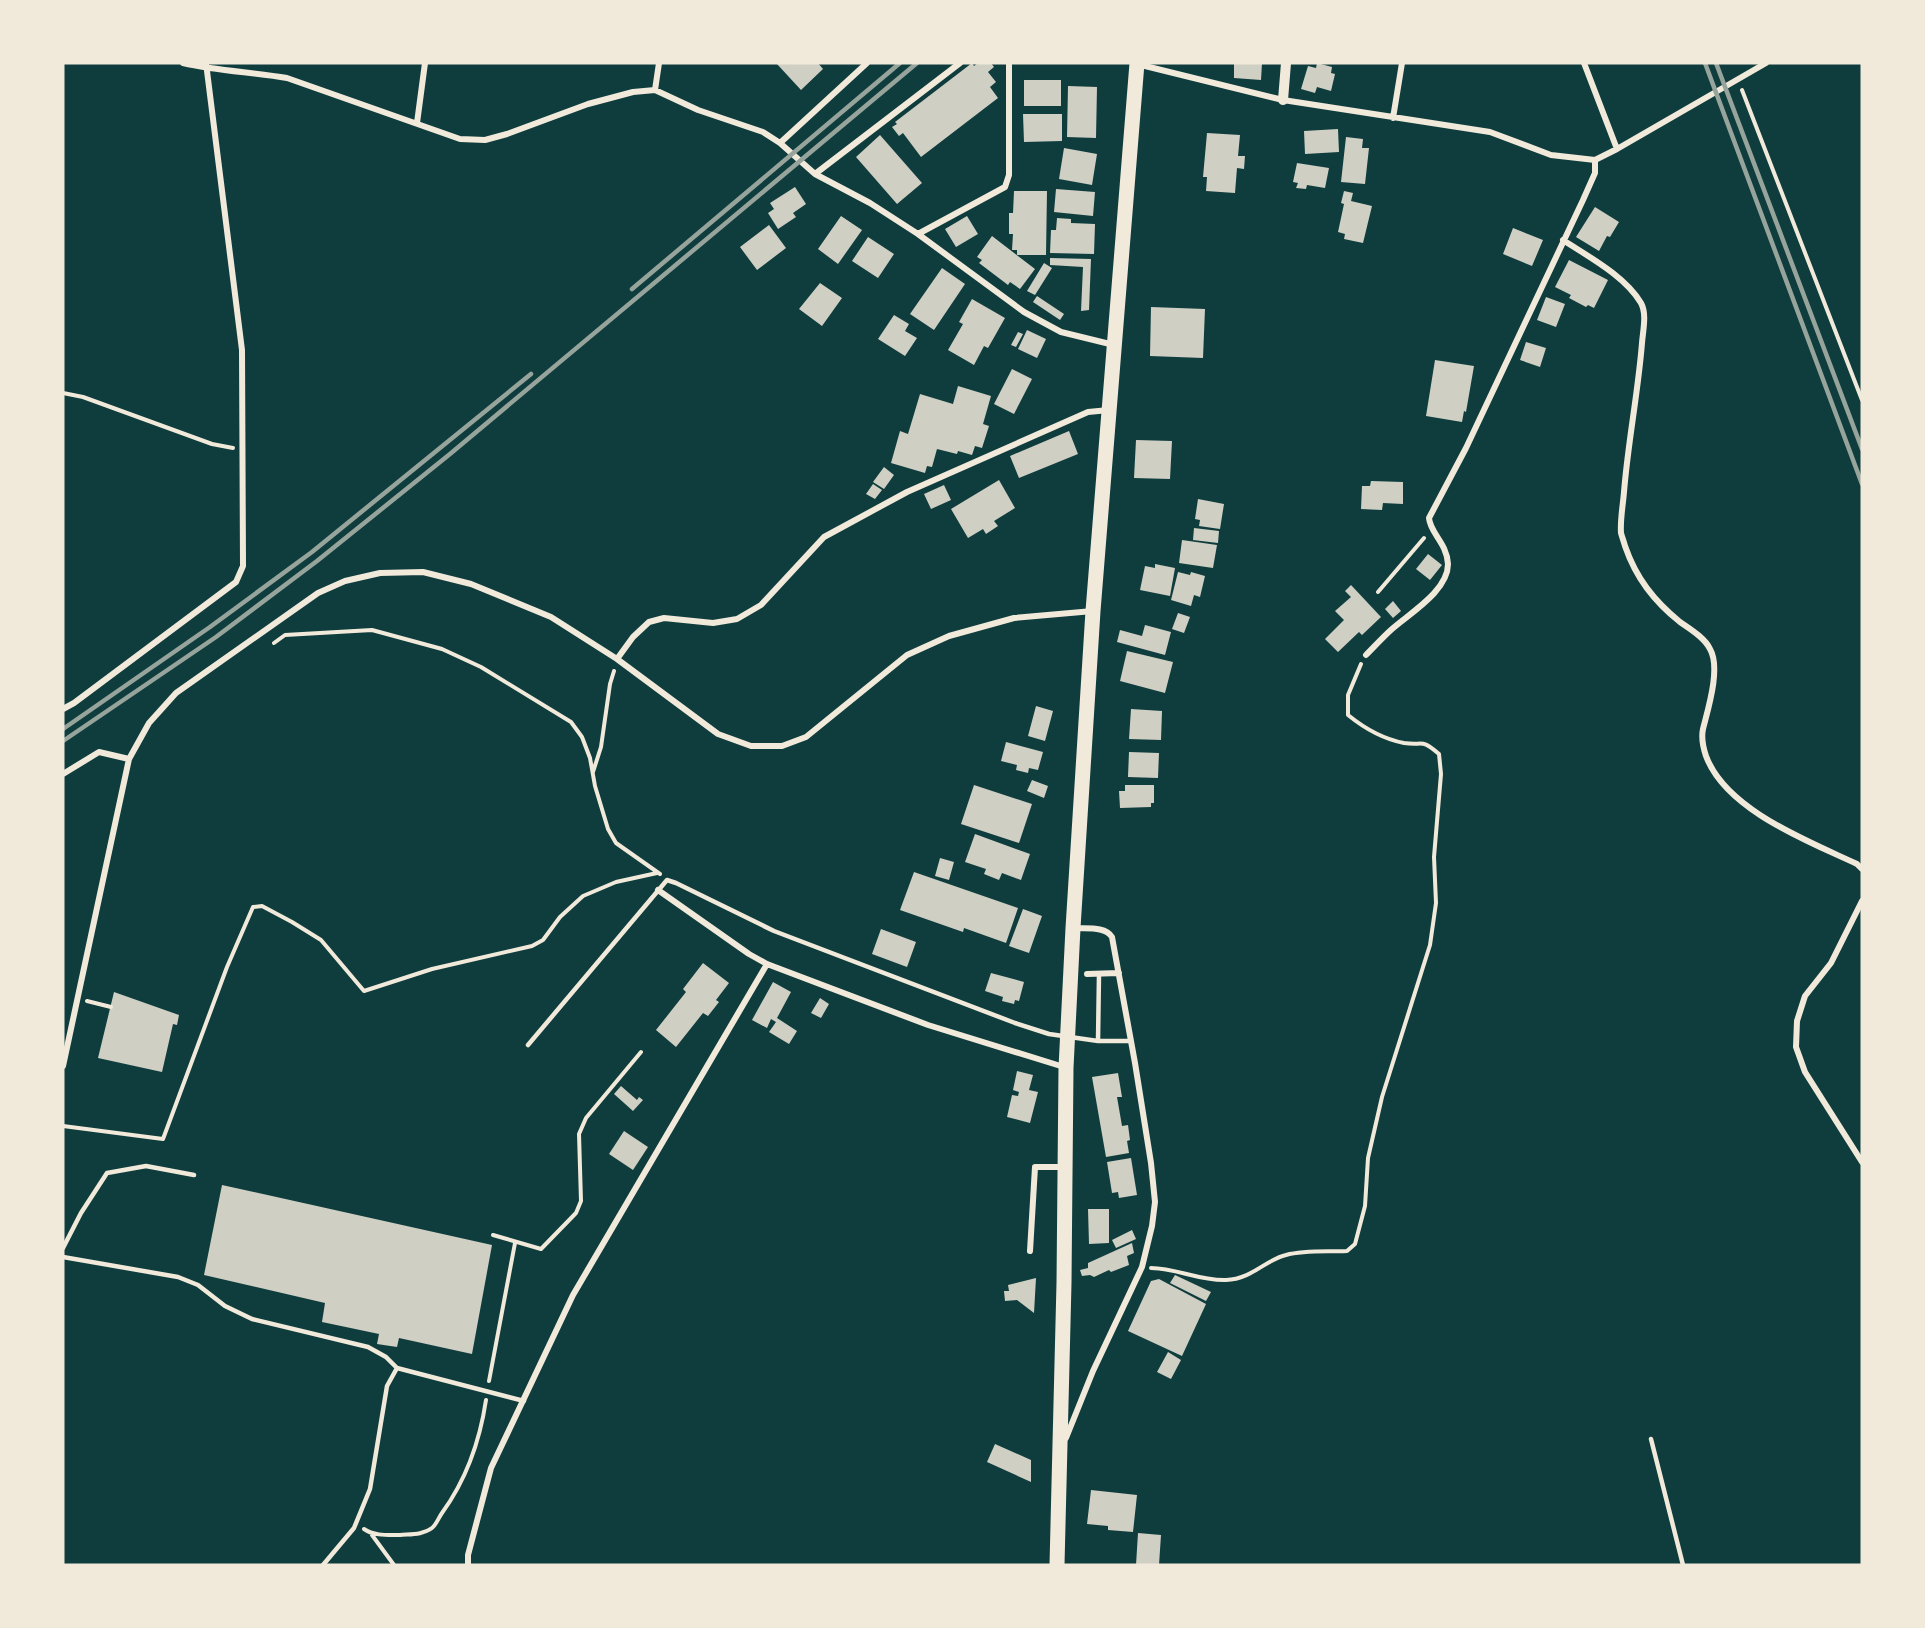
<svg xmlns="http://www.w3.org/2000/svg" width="1925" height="1628" font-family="Ubuntu,sans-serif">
<rect width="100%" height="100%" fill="#0f3d3e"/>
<path fill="#cfcfc3" d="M 779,63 L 818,63 L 823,69 L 801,90 L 777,64 Z
M 972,63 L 974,66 L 978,63 L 991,63 L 994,67 L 988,72 L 996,82 L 990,87 L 998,98 L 921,157 L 903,133 L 899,136 L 892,127 L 897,124 L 895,122 Z
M 1234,63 L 1262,63 L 1261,80 L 1234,78 Z
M 1317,63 L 1332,67 L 1331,73 L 1335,74 L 1331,91 L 1317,87 L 1315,93 L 1301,89 L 1308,66 L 1316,68 Z
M 1024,80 L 1061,80 L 1061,106 L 1024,106 Z
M 1068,86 L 1097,87 L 1096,138 L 1067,137 Z
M 1023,114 L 1062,114 L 1062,141 L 1024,142 Z
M 1338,129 L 1339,152 L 1305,154 L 1304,131 Z
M 1207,133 L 1240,135 L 1238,156 L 1245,156 L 1244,169 L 1237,168 L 1235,193 L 1206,191 L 1207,177 L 1203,177 Z
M 880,135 L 922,183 L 897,204 L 856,157 Z
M 1346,137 L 1363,139 L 1362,148 L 1369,148 L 1365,184 L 1341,182 Z
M 1064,148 L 1097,154 L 1092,185 L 1059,179 Z
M 1297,163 L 1329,168 L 1325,188 L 1307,185 L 1306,189 L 1296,188 L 1298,183 L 1293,182 Z
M 795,187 L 806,204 L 793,213 L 796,217 L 778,229 L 768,213 L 774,209 L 770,203 Z
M 1056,189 L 1095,192 L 1093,216 L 1054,212 Z
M 1014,191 L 1047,191 L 1046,255 L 1017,255 L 1017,250 L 1012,250 L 1013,234 L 1009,234 L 1009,213 L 1013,213 Z
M 1344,191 L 1353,193 L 1351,201 L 1372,206 L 1363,243 L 1344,239 L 1345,234 L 1338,232 L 1344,204 L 1341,203 Z
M 1595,207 L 1619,222 L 1610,237 L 1607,236 L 1599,251 L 1576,237 Z
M 841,216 L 862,230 L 838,264 L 818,249 Z
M 967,216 L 978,234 L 956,247 L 945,229 Z
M 1057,218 L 1071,219 L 1071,223 L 1095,224 L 1094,254 L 1050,253 L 1051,230 L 1056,230 Z
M 769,225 L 786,248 L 757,270 L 740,247 Z
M 1513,228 L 1543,240 L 1532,266 L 1503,254 Z
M 992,236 L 1035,269 L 1020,289 L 1010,282 L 1008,285 L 979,263 L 982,260 L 977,257 Z
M 868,237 L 894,254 L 878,278 L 852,261 Z
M 1050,258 L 1091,259 L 1089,310 L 1081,311 L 1083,267 L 1050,265 Z
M 1569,260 L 1608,280 L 1594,308 L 1588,305 L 1586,307 L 1569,298 L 1571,295 L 1555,287 Z
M 1044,263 L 1052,268 L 1035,295 L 1027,291 Z
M 942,268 L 965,284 L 934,330 L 910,314 Z
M 820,283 L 842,298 L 822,326 L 799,309 Z
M 1037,296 L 1064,314 L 1060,320 L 1033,302 Z
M 1546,297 L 1565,304 L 1556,327 L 1537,320 Z
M 972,299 L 1005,318 L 988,348 L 984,346 L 974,365 L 948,350 L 963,324 L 959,322 Z
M 1151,307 L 1205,309 L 1203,358 L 1150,356 Z
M 894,315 L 909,324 L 905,331 L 917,338 L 905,356 L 878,339 Z
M 1027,330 L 1046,339 L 1037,358 L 1018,349 Z
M 1018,332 L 1023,334 L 1016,347 L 1011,345 Z
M 1526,342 L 1546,348 L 1540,367 L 1520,360 Z
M 1435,360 L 1474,366 L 1466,412 L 1464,411 L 1462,422 L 1426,416 Z
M 1012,369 L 1032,379 L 1014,414 L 994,404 Z
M 958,386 L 991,396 L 983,424 L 989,426 L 982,448 L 975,446 L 972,455 L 958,451 L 957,454 L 937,449 L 932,467 L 927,466 L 925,473 L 891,463 L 900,431 L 908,434 L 920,394 L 953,404 Z
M 1069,431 L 1078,454 L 1019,478 L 1010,456 Z
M 1136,440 L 1172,441 L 1170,479 L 1134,478 Z
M 884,467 L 894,475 L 884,489 L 873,482 Z
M 999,480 L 1015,508 L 994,521 L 998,526 L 986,534 L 983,529 L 968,538 L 951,509 Z
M 1371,481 L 1403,482 L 1403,504 L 1383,503 L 1382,510 L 1361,509 L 1362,486 L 1370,486 Z
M 873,484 L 882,490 L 875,499 L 866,494 Z
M 944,485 L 951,500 L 931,509 L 924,494 Z
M 1198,499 L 1224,504 L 1220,529 L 1199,526 L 1200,520 L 1195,519 Z
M 1194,528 L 1219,531 L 1218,543 L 1193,540 Z
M 1182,540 L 1217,545 L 1213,568 L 1179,563 Z
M 1428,554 L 1442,565 L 1430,580 L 1416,569 Z
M 1155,564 L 1175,568 L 1170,596 L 1140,590 L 1145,566 L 1155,568 Z
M 1178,572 L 1190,575 L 1191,572 L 1205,576 L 1200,597 L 1194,595 L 1191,606 L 1171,600 Z
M 1351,585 L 1381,617 L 1362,635 L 1359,632 L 1338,652 L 1325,639 L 1344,620 L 1335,611 L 1351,597 L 1345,591 Z
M 1393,601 L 1401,611 L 1393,618 L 1385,609 Z
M 1178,613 L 1190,617 L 1184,633 L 1172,629 Z
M 1145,625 L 1171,632 L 1165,655 L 1117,642 L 1120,630 L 1142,636 Z
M 1127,651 L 1173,662 L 1165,693 L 1120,681 Z
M 1036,706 L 1053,711 L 1045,741 L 1028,736 Z
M 1131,709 L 1162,711 L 1161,740 L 1129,739 Z
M 1006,742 L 1043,752 L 1038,770 L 1029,768 L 1028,773 L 1016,770 L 1017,765 L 1001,761 Z
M 1129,752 L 1159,753 L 1158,778 L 1128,777 Z
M 1032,780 L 1048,786 L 1044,798 L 1027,791 Z
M 974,785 L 1032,804 L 1019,843 L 961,824 Z
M 1125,785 L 1154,785 L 1154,803 L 1151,803 L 1151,807 L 1120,808 L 1119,791 L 1125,791 Z
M 975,834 L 1030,854 L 1021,880 L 1002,873 L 999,880 L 984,874 L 986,869 L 965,862 Z
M 940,858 L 954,862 L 949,880 L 935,876 Z
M 914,872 L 1018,908 L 1006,943 L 964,928 L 963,932 L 900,910 Z
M 1023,909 L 1042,916 L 1029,953 L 1009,946 Z
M 881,929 L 916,942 L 907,967 L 872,954 Z
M 703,963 L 729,983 L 716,1000 L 719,1002 L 708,1016 L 703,1013 L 676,1047 L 656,1030 L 686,992 L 683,989 Z
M 991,973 L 1024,982 L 1019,1001 L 1015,1000 L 1014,1004 L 1002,1001 L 1003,997 L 985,991 Z
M 773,982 L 791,992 L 777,1018 L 797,1031 L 789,1044 L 769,1032 L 776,1022 L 771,1019 L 767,1028 L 752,1020 Z
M 114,992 L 179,1015 L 177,1025 L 173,1024 L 162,1072 L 98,1058 Z
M 820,998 L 829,1004 L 821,1018 L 811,1013 Z
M 1017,1071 L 1033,1075 L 1029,1090 L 1038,1092 L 1030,1123 L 1007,1117 L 1012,1095 L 1018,1096 L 1019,1092 L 1013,1090 Z
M 1118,1073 L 1122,1097 L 1117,1097 L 1122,1126 L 1128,1125 L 1130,1140 L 1127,1141 L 1129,1153 L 1106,1157 L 1092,1077 Z
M 621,1086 L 637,1100 L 639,1097 L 643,1100 L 633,1111 L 614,1094 Z
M 624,1131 L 648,1147 L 633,1170 L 609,1154 Z
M 1131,1158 L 1137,1195 L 1119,1198 L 1118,1192 L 1112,1193 L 1107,1162 Z
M 222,1185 L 492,1245 L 472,1354 L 399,1338 L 397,1347 L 377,1344 L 379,1334 L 322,1322 L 325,1303 L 204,1275 Z
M 1088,1209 L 1109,1209 L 1109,1243 L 1089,1244 Z
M 1132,1230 L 1136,1239 L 1116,1248 L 1112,1240 Z
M 1132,1243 L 1134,1253 L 1127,1256 L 1129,1265 L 1111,1272 L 1109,1270 L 1094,1277 L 1090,1275 L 1082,1276 L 1080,1270 L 1088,1268 L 1088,1263 Z
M 1175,1275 L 1211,1292 L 1206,1301 L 1170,1283 Z
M 1036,1278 L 1034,1313 L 1017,1300 L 1005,1301 L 1004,1291 L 1009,1291 L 1008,1285 Z
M 1159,1279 L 1206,1304 L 1182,1356 L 1128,1331 L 1151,1281 Z
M 1168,1352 L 1181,1360 L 1171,1379 L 1157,1372 Z
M 995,1444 L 1031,1460 L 1031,1482 L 987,1462 Z
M 1091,1490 L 1137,1495 L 1133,1532 L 1108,1530 L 1108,1526 L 1087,1524 Z
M 1138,1533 L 1161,1535 L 1159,1565 L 1136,1565 Z"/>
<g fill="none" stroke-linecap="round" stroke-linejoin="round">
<path stroke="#f1e9da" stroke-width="4" d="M 1742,90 L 1862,400
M 63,393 L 83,397 L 212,444 L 233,448
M 1378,592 L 1424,538
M 274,643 L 285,635 L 372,630 L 442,649 L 481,667 L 571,722 L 582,737 L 590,758 L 595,786 L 608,829 L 616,843 L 660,874
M 593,772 L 601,747 L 610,684 L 614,671
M 87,1001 L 111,1007
M 63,1126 L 163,1139 L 227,967 L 253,907 L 262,906 L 292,922 L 321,940 L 364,991 L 432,969 L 532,946 L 543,940 L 560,917 L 583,896 L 616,882 L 657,873
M 493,1235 L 541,1249 L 576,1213 L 581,1201 L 579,1134 L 586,1118 L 641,1052
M 1151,1268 C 1176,1268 1200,1281 1226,1280 C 1252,1279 1265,1260 1286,1255 C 1305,1250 1327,1252 1347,1251 L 1355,1244 L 1365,1206 L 1368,1158 L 1382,1097 L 1430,945 L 1436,903 L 1434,857 L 1441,774 L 1439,754 C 1420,738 1425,746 1404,743 C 1383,739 1364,728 1348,715 L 1348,695 L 1361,664
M 489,1381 L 515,1243
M 364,1529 C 374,1536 387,1535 400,1535 C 410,1534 423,1535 432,1528 C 436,1525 439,1517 442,1513 C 466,1480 480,1440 486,1400
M 372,1535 L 394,1565"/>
<path stroke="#f1e9da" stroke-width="4.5" d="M 1099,974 L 1098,1041 L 1131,1041
M 528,1045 L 667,880 L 676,883 L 774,931 L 1015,1023 L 1049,1034 L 1098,1041
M 63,1248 L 81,1213 L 107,1173 L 146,1166 L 194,1175
M 63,1257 L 178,1277 L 198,1285 L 225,1306 L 252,1319 L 368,1347 L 386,1357 L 397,1368 L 524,1401
M 1651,1439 L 1683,1565
M 323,1565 L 354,1528 L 370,1489 L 387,1386 L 397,1368"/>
<path stroke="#f1e9da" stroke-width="6" d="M 183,63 C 217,71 252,72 287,78 L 460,139 L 485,140 L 507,134 L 588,104 L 633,92 L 655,90 L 698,110 L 763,132 L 780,143 L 815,174 L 870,203 L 918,234 L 1024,312 L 1061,332 L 1114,345
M 1584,63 L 1617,149
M 1137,64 L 1283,100 L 1490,132 L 1551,155 L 1595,160 L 1617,149 L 1766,63
M 655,90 L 659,63
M 1393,118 L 1402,63
M 417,123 L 425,63
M 780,143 L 867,63
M 815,174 L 960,63
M 918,234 L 1005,187 L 1009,175 L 1009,63
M 1563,240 C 1589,257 1625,276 1641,303 C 1647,314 1643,330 1642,343 C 1638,393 1628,442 1624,492 C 1623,505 1620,520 1621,533 C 1622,537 1624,542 1625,546 C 1636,578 1654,601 1680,622 C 1690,629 1705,638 1710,649 C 1721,668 1708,709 1703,729 C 1701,738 1703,747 1706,756 C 1726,810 1808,841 1857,864 L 1862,869
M 1366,655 C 1375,646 1383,637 1392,629 C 1410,613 1448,591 1448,564 C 1447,543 1430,533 1429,518 L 1466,448 L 1583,200 L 1595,173 L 1595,160
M 617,659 L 633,637 L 649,622 L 664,618 L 713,623 L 737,619 L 761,605 L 824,537 L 907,492 L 1088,412 L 1109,410
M 63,709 L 74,703 L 236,582 L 243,566 L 242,350 L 206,63
M 63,774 L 99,752 L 129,759
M 658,890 L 749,954 L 767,964 L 928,1025 L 1064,1067
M 1862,901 L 1831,963 L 1805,996 L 1797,1021 L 1796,1047 L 1805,1072 L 1862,1162
M 1087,974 L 1119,973
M 63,1066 L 129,759 L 149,723 L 176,693 L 318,593 L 345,581 L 380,573 L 423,572 L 471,584 L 551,617 L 617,659 L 718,734 L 751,746 L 782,746 L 806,737 L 907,655 L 949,636 L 1014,618 L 1093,611
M 1030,1251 L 1035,1167 L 1063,1167
M 1066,1438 L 1093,1371 L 1142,1267 L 1152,1226 L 1155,1202 L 1151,1163 L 1135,1063 L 1112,937 C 1105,926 1087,929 1075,928
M 468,1565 L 468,1555 L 491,1468 L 573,1295 L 767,964"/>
<path stroke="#f1e9da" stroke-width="10" d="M 1283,100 L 1286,63"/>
<path stroke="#f1e9da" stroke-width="15" d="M 1057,1565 L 1064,1283 L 1066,1068 L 1073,928 L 1093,611 L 1137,63"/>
<path stroke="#97a49c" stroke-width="4.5" d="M 1705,63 L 1862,484
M 1716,63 L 1862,449
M 632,289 L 900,63
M 63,729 L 210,627 L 312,552 L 531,374
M 63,741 L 216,637 L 317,561 L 450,454 L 917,63"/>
</g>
<rect width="1925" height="1628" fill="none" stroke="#f1e9da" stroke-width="129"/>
</svg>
